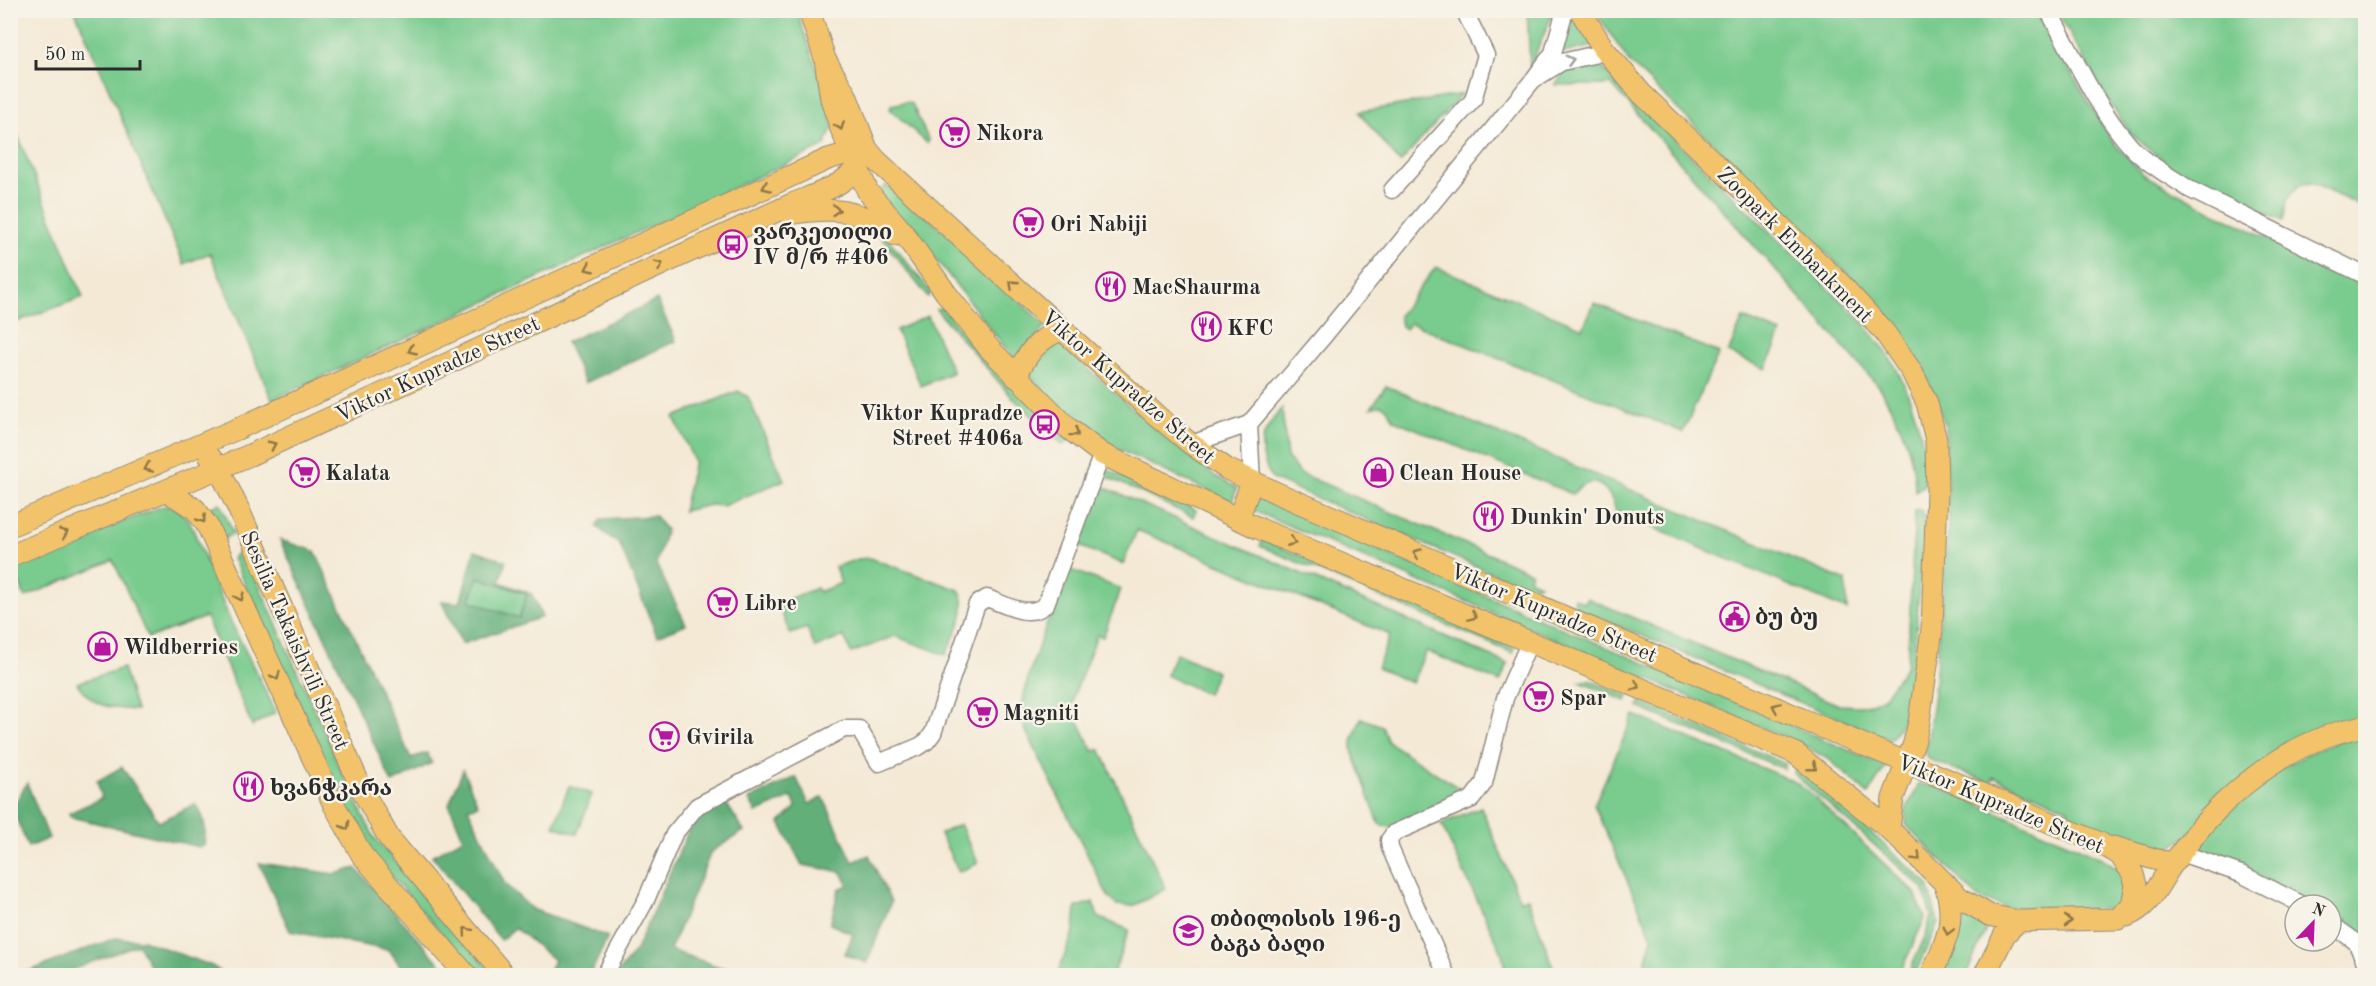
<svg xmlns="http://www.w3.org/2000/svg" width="2376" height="986" font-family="'Old Standard TT','Noto Serif Georgian',serif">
<rect width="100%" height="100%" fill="#f7f3e8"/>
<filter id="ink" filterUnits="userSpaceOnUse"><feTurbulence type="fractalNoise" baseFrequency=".0167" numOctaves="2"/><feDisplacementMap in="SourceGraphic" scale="12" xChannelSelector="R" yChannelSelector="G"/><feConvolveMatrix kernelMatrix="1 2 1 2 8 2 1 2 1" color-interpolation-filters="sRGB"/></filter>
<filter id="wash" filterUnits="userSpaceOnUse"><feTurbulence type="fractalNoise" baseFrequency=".008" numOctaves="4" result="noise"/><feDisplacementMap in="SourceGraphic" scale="24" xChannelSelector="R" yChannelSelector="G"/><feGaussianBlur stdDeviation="1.35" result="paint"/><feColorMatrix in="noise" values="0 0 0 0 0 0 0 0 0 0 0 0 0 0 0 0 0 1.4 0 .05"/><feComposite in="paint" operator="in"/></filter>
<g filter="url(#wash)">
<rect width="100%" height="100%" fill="#f4e9d5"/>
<path fill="#79cb8e" stroke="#527b5c" stroke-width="1.5" d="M 75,11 L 797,11 L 823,87 L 833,126 L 825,146 L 272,400 L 210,253 L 184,264 Z
M 1527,11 L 1554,11 L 1530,67 Z
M 1572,11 L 1593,46 L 1559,54 Z
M 1595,11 L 2034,11 L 2112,141 L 2144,175 L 2218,214 L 2365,286 L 2365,721 L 2333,725 L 2163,854 L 2147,852 L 2066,817 L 2069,809 L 1994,777 L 1991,783 L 1928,759 L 1926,751 L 1934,693 L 1949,518 L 1945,425 L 1932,390 L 1917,358 L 1874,299 L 1629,62 Z
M 2057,11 L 2359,11 L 2366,19 L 2365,208 L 2311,183 L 2299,185 L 2287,200 L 2283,221 L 2181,176 L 2130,133 L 2106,97 Z
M 1582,63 C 1606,64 1611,76 1626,93 L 1857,316 C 1868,329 1880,342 1889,356 C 1908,386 1931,449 1924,485 L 1915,491 C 1915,453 1899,418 1878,386 L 1610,83 L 1607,85 L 1555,85 L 1565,71 Z
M 1462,94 L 1400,163 L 1359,112 Z
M 907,102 L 912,104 L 929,141 L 927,143 L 890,109 L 891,105 Z
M 10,116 L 83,297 L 11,324 L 10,324 Z
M 886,185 L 916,206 L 1046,326 L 1015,360 L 943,268 L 879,194 Z
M 885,235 L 931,292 L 928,297 L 882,239 Z
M 1436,267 L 1583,328 L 1594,303 L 1719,353 L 1683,432 L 1410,323 L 1405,329 L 1401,326 L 1399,315 Z
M 942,307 L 977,350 L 1068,441 L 1063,445 L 1011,396 L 936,309 Z
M 928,316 L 953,372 L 921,386 L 896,330 Z
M 1743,318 L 1781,333 L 1766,369 L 1728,353 Z
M 1058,342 L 1143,418 L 1215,476 L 1237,488 L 1232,502 L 1109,445 L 1073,422 L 1028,375 L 1040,353 Z
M 1386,386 L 1846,581 L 1847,610 L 1616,512 C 1613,498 1602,476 1584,485 C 1580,487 1576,491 1572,494 L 1394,420 L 1387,408 L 1381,405 L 1371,408 Z
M 738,391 L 748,397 L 784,480 L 723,506 L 710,505 L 683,511 L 694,461 L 674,417 Z
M 1282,408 L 1287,457 L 1299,473 L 1531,572 L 1529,579 L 1540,584 L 1530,589 L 1520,585 L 1272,479 C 1255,447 1260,435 1282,408 Z
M 1106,469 L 1196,510 L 1193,517 L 1103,475 Z
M 1099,485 L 1508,664 L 1500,682 L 1426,651 L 1412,683 L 1377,668 L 1390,635 L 1137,530 L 1123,564 L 1077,545 Z
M 1257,498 L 1886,766 L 1868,794 L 1830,760 L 1805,746 L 1252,510 Z
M 220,503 L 234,535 L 227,536 L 225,540 L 210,508 Z
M 163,506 L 175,507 L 190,522 L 230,620 L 276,712 L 252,726 L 206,617 L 148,638 L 113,560 L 25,597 L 12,565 Z
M 1920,510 L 1924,517 L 1911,706 L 1909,712 L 1890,740 L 1597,617 C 1587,613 1573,611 1574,598 L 1585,603 L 1587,598 L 1839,705 L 1857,706 L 1870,704 L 1884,697 L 1907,665 L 1915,511 Z
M 1263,540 L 1515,648 L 1513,653 L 1260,546 Z
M 242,553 L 246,556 L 347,783 L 336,788 L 233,558 L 236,554 Z
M 870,558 L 959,590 C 972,608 953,636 946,655 L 895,636 L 851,653 L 844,636 L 815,648 L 807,628 L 790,634 L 778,603 L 817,588 L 819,592 L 841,583 L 835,567 L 858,559 Z
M 1066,568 L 1121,589 L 1103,637 L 1097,635 L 1074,695 L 1073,710 L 1093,751 L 1100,749 L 1166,889 L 1133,906 L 1117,905 L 1108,896 L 1024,727 L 1021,709 L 1029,674 Z
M 478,577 L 527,594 L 519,618 L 469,601 Z
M 1176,653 L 1217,672 L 1207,694 L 1166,675 Z
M 123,668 L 136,710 C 108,708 93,707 77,683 Z
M 1589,680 L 1628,696 L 1626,701 L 1580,682 Z
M 1640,702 L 1786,764 L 1784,769 L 1638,707 Z
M 1634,715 L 1793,781 L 1809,792 L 1915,893 L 1925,918 L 1899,975 L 1642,975 L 1652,937 L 1594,805 Z
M 1361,718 L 1382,726 L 1388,742 L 1465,792 L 1462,799 L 1393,828 L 1379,824 L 1352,750 L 1352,741 Z
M 2365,736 L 2365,944 L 2331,917 L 2331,905 L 2310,905 L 2191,855 C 2203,839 2215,822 2229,808 C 2261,776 2320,741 2365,736 Z
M 1796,768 L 1802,771 L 1928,884 L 1938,923 L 1916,972 L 1910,970 L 1926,935 L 1931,916 L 1923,888 L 1793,773 Z
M 1919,784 L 1939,787 L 2102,858 L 2125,873 L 2127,899 L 2115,909 L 2008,908 L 1978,898 L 1906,825 L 1906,810 Z
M 569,786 L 592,794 L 577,834 L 554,826 Z
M 349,787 L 374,837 L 494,975 L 479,975 L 368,850 L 338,793 Z
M 1481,807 L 1520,900 L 1528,898 L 1556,975 L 1504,975 L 1505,970 L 1502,953 L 1441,824 Z
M 960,824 L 978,863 L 959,872 L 940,834 Z
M 1093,902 L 1098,917 L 1129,930 L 1113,975 L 1057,975 L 1074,931 L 1076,907 Z
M 1961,913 L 1977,917 L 1988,925 L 1966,975 L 1934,976 Z"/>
<path fill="#62af79" stroke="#466d52" stroke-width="1.5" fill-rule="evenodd" d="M 657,300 L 676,341 L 585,383 L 566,342 Z
M 655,516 L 666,530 L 656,564 L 686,624 L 657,636 L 620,545 L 597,527 L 601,519 Z
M 280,540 L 315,551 L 411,758 L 427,753 L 432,763 L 392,783 Z
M 475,550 L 506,561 L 500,582 L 532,594 L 542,617 L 462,644 L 441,601 L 460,603 ZM 478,577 L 527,594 L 519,618 L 470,601 Z
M 122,767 L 159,822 L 195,804 C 204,812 207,833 204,845 L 199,847 L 71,817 L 69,813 L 102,798 L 97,781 Z
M 463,770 L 478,805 L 468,808 L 505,884 L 532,909 L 608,937 L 590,975 L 547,975 L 554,960 L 515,928 L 501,940 L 432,856 L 463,838 L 449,804 Z
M 796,777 L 809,804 L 823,797 L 853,862 L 869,855 L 891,902 L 867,963 L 845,954 L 853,934 L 830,924 L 839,889 L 848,885 L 842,872 L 802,865 L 780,823 L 796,807 L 792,797 L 756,813 L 749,799 Z
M 27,783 L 49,838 L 28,847 L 12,808 Z
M 724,800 L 744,831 L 711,852 L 670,950 L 744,975 L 615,976 L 636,950 L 687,834 L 700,817 Z
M 259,863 L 335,874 L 356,868 L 450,975 L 407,975 L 389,950 L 290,931 Z
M 115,938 L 143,940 L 212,966 L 226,975 L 154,975 L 138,944 L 59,975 L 23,975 L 24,973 Z"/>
</g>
<g filter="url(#ink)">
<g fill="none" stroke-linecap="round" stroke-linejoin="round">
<defs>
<path id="minor" d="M 1565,10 L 1553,53 L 1533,80 L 1562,62 L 1606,52
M 2048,10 C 2073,54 2094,103 2126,141 C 2142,161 2168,175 2189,189 L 2366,276
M 1392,190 L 1473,100 L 1486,55 L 1464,10
M 1249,424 L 1323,337 L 1533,80
M 1191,444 L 1249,424 L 1252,482
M 2181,853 L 2241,874 L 2303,905
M 2331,924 L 2366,949
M 2357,944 L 2366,964
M 604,976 L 646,900 L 674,834 L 697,806 L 844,729 L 859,729 L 879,763 L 920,746 L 927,741 L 933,733 L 977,604 L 987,598 C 1006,605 1030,620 1046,604 L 1102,454
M 1447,976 L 1390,848 L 1389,840 L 1394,833 L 1472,799 L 1484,783 L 1505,698 L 1530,641"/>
<path id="major" d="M 809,10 L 825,59 L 831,99 L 841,129 L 868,192 L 902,231 L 946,293 L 988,347 L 1068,428 L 1102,454 L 1260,529 L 1795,753 L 1889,829 L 1960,898 L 1989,915 L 2018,921 L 2118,919 L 2132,905 L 2136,885 L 2133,874 L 2120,855 L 2100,843 L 1809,722 L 1277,493 L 1227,469 L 1191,444 L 1156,415 L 876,160 L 867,149 L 846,95 L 825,59
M 1580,10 L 1603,48 L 1641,93 L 1837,280 L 1885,333 L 1912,372 L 1927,403 L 1936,440 L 1937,491 L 1932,629 L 1919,722 L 1914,743 L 1893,798 L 1889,829
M 789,214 C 833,206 859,209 895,235
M 1016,377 C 1026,355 1038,338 1062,330
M 210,457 L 219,469 L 238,508 L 362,790 L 389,838 L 505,976
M 167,491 L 195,509 L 207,525 L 334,805 L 362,855 L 467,976
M 1238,519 L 1252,482
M 10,526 L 237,429 L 828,159 L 862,149
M 10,556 L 250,455 L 792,204 C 818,193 850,185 863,158
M 2114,847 L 2164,862 L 2174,861
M 2127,916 C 2153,906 2160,879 2177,858 C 2187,845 2197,831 2209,818 C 2249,775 2306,735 2366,726
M 1931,976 C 1946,941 1957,922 1945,885
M 1984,976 L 2005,934 L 2018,921"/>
</defs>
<use href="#minor" stroke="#908a80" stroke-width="19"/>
<use href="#major" stroke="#908a80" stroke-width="23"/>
<use href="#minor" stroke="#fff" stroke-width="16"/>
<use href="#major" stroke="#f2c36a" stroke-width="21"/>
</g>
<defs><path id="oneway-chevron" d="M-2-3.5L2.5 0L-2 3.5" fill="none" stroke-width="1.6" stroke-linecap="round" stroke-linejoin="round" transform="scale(1.5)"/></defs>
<use stroke="#a0a0a0" href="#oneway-chevron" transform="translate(1570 60) rotate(-15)"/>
<g stroke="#8e774a">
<use href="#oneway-chevron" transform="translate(840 126) rotate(71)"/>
<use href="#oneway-chevron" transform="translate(766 187) rotate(156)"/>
<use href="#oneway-chevron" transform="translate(836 210) rotate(4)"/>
<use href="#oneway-chevron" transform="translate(659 265) rotate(-25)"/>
<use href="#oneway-chevron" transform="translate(589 268) rotate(155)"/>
<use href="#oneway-chevron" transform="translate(1013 284) rotate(-137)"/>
<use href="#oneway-chevron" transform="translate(412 350) rotate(155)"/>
<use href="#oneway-chevron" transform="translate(1075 433) rotate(40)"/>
<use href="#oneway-chevron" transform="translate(272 445) rotate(-25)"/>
<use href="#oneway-chevron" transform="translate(148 468) rotate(157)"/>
<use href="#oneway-chevron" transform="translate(202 519) rotate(56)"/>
<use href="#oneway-chevron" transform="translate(64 533) rotate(-23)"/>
<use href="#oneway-chevron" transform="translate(1292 542) rotate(22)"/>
<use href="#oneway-chevron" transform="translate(1417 553) rotate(-157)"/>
<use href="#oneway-chevron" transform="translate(240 597) rotate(65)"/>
<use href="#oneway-chevron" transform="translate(1473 616) rotate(23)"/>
<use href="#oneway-chevron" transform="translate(276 676) rotate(65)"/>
<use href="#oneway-chevron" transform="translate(1636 686) rotate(23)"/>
<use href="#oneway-chevron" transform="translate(1776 707) rotate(-156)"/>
<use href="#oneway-chevron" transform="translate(1813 767) rotate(39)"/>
<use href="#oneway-chevron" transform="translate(346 826) rotate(61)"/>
<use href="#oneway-chevron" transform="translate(1917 857) rotate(45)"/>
<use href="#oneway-chevron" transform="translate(2068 921)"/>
<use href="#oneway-chevron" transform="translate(467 931) rotate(-130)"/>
<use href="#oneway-chevron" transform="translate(1948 931) rotate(104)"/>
</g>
</g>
<defs>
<symbol id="supermarket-ring" viewBox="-11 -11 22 22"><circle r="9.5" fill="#f7f3e8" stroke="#b5179e" stroke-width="1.5"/><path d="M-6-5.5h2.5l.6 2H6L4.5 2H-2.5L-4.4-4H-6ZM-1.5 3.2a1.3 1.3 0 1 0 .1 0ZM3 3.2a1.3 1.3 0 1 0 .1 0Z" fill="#b5179e"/></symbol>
<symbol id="bus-ring" viewBox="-11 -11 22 22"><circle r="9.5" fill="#f7f3e8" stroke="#b5179e" stroke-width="1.5"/><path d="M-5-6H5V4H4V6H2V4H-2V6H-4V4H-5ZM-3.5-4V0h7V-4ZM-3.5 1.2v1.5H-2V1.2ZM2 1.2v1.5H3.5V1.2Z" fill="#b5179e"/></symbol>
<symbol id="restaurant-ring" viewBox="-11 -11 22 22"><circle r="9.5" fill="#f7f3e8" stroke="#b5179e" stroke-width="1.5"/><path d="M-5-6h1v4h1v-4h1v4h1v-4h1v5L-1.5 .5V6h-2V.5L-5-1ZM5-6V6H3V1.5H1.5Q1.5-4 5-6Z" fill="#b5179e"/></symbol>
<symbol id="shop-ring" viewBox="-11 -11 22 22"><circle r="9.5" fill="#f7f3e8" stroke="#b5179e" stroke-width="1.5"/><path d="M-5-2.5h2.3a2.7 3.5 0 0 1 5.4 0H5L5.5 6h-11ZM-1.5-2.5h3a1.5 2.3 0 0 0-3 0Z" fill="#b5179e"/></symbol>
<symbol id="civic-ring" viewBox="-11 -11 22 22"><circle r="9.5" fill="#f7f3e8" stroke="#b5179e" stroke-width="1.5"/><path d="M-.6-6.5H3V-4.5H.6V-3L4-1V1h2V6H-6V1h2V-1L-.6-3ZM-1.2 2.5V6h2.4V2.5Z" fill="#b5179e"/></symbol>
<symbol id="school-ring" viewBox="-11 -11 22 22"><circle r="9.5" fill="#f7f3e8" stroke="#b5179e" stroke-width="1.5"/><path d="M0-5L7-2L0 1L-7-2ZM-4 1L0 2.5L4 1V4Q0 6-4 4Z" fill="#b5179e"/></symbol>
</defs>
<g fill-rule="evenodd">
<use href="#supermarket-ring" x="938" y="116" width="33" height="33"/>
<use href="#supermarket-ring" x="1012" y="206" width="33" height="33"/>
<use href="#bus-ring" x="716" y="228" width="33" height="33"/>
<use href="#restaurant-ring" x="1094" y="270" width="33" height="33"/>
<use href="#restaurant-ring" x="1190" y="310" width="33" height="33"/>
<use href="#bus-ring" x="1028" y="408" width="33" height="33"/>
<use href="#supermarket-ring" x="288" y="456" width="33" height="33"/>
<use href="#shop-ring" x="1362" y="456" width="33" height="33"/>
<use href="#restaurant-ring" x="1472" y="500" width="33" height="33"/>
<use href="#supermarket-ring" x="706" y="586" width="33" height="33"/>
<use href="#civic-ring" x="1718" y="600" width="33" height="33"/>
<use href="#shop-ring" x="86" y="630" width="33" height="33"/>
<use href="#supermarket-ring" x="1522" y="680" width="33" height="33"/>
<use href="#supermarket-ring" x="966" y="696" width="33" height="33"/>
<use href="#supermarket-ring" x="648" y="720" width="33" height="33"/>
<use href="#restaurant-ring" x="232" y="770" width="33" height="33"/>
<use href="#school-ring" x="1172" y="914" width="33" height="33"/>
</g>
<g text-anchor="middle" stroke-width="5" stroke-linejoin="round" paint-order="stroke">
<g font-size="22" font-weight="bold" fill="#2b2b2b" stroke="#f7f3e8" text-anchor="start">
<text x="976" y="140">Nikora</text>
<text x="1050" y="231">Ori Nabiji</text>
<text x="753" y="239">ვარკეთილი<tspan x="753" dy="25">IV მ/რ #406</tspan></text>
<text x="1132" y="294">MacShaurma</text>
<text x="1227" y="335">KFC</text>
<text x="1023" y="420" text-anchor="end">Viktor Kupradze<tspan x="1023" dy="25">Street #406a</tspan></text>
<text x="325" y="480">Kalata</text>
<text x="1399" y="480">Clean House</text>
<text x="1510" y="524">Dunkin' Donuts</text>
<text x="744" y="610">Libre</text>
<text x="1755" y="624">ბუ ბუ</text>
<text x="123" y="654">Wildberries</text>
<text x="1560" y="705">Spar</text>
<text x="1003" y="720">Magniti</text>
<text x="686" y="744">Gvirila</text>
<text x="270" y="795">ხვანჭკარა</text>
<text x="1210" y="926">თბილისის 196-ე<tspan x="1210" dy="25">ბაგა ბაღი</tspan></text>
</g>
<g font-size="22" fill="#2b2b2b" stroke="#f7f3e8">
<text transform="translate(1796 244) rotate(45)" y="8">Zoopark Embankment</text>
<text transform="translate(437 368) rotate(-25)" y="8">Viktor Kupradze Street</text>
<text transform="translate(1129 386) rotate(41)" y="8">Viktor Kupradze Street</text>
<text transform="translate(1554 612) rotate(23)" y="8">Viktor Kupradze Street</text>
<text transform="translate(296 640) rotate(66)" y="8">Sesilia Takaishvili Street</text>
<text transform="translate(2001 803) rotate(23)" y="8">Viktor Kupradze Street</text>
</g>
</g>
<rect width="2376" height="986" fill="none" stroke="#f7f3e8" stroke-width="36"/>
<g transform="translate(2313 923) rotate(23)"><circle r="28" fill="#f7f3e8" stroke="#a5a39c" stroke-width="1.5"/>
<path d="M0-4.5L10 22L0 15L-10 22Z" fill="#b5179e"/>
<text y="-9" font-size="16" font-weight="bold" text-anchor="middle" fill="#2b2b2b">N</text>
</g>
<path d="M36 60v9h104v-9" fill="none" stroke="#2b2b2b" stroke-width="3"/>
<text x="45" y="60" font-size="18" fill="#2b2b2b" stroke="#f7f3e8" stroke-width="4.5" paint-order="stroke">50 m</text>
</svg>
